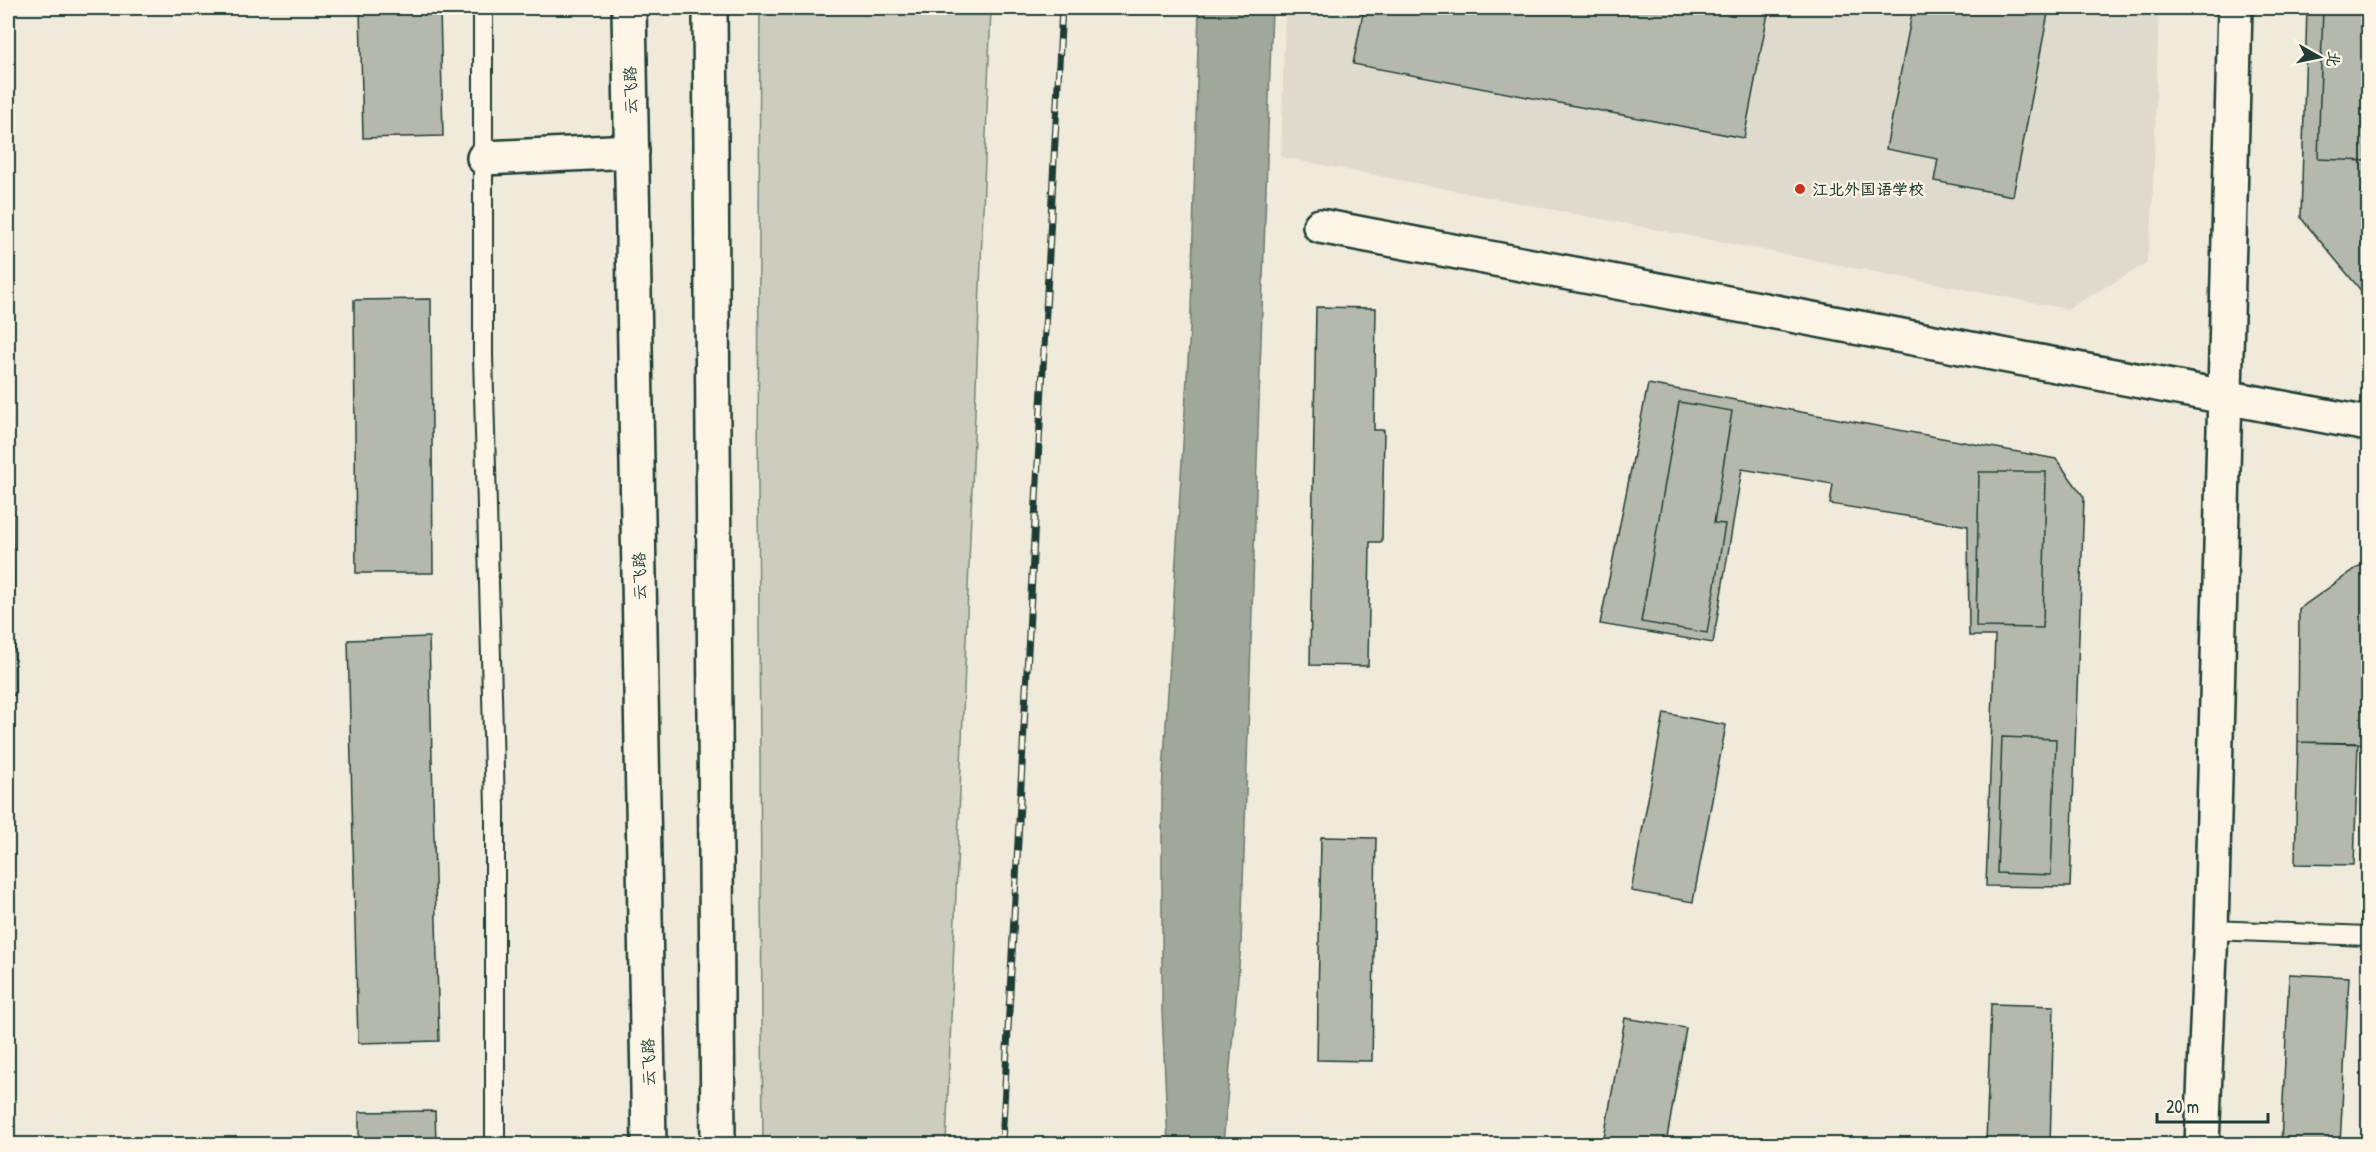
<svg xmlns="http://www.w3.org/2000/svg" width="2376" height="1152" font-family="'Patrick Hand','LXGW WenKai TC',sans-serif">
<rect width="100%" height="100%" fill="#efeada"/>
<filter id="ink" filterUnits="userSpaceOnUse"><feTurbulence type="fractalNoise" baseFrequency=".0167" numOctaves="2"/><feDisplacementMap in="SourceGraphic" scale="12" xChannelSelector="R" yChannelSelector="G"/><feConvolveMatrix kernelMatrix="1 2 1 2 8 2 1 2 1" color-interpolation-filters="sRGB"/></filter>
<g filter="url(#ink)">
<path fill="#dedbcc" d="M 1285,8 L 2159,8 L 2152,221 L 2146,264 L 2067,309 L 1281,157 Z"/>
<path fill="#cccdbf" stroke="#76857a" stroke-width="1.5" d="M 760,8 L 991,8 L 946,1144 L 763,1144 L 758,490 Z"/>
<path fill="#9fa89a" stroke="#6c7d71" stroke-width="1.5" d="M 1199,8 L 1272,8 L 1241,944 L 1223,1144 L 1168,1144 L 1162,1010 L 1162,791 L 1191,312 Z"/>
<path fill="#b5b9ad" stroke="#1f3d34" stroke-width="1.5" d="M 360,8 L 440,8 L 443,136 L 363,138 Z
M 1364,8 L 1769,8 L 1744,138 L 1353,64 Z
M 1913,8 L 2049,8 L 2013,196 L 1934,181 L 1938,159 L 1886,149 Z
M 2307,8 L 2368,8 L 2368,299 L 2301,218 Z
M 2323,8 L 2368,8 L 2368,161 L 2318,159 Z
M 8,94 L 9,251 L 8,251 Z
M 431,299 L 433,573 L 356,573 L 354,300 Z
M 1316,307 L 1376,308 L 1374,430 L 1384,430 L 1382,542 L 1370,542 L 1368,666 L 1310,665 Z
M 11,360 L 15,695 L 8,695 L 8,361 Z
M 1648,384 L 2056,459 L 2084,497 L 2070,887 L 1986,886 L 1995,636 L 1969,636 L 1968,526 L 1830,504 L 1833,484 L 1742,469 L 1713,643 L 1600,624 Z
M 1679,402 L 1732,411 L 1714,523 L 1725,524 L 1707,633 L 1641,622 Z
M 1979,472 L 2046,472 L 2043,628 L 1976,627 Z
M 2368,560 L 2368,744 L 2298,742 L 2299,609 Z
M 429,637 L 439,1041 L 358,1043 L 348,640 Z
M 1664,713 L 1726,725 L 1693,902 L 1631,891 Z
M 2002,737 L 2056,739 L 2051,875 L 1997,873 Z
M 2298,742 L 2358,743 L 2354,865 L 2295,864 Z
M 1321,837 L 1376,838 L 1372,1061 L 1317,1060 Z
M 2289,974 L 2349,977 L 2340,1144 L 2281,1144 Z
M 1991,1004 L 2054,1006 L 2050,1144 L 1986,1144 Z
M 1625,1018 L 1686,1028 L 1666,1144 L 1603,1144 Z
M 435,1111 L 436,1144 L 359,1144 L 359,1112 Z"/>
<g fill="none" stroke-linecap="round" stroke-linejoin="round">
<defs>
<path id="service" d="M 483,8 L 483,356 L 495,808 L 495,1144
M 2211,930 L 2368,936"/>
<path id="minor" d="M 484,158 L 632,151"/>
<path id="tertiary" d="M 1320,226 L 2368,424
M 2202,1144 L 2211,930 L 2235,8"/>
<path id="secondary" d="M 629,8 L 649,1144
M 710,8 L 718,1144"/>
</defs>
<use href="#service" stroke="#1f3d34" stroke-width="22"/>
<use href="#minor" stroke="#1f3d34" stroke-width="38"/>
<use href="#tertiary" stroke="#1f3d34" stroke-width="38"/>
<use href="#secondary" stroke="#1f3d34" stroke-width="38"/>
<use href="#service" stroke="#fcf5e5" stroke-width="18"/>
<use href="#minor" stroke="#fcf5e5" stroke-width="33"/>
<use href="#tertiary" stroke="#fcf5e5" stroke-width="33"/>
<use href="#secondary" stroke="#fcf5e5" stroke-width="33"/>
<defs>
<path id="rail" d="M 1002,1144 L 1062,8"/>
</defs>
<use href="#rail" stroke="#1f3d34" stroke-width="7"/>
<use href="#rail" stroke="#fcf5e5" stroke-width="4.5" stroke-dasharray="14" stroke-linecap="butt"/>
</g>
</g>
<circle fill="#c8321e" stroke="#fcf5e5" stroke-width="2" cx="1800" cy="189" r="6"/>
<g text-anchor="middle" stroke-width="4.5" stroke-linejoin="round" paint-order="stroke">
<g font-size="16" fill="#1f3d34" stroke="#fcf5e5">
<text transform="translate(630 90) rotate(-91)" y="6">云飞路</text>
<text transform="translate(639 576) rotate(-91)" y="6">云飞路</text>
<text transform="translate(648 1062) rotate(-91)" y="6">云飞路</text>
</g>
<g font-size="16" font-weight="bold" fill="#1f3d34" stroke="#fcf5e5" text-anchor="start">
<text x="1812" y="195">江北外国语学校</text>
</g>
</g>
<rect width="2376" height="1152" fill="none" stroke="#fcf5e5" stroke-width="30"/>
<rect x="15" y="15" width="2346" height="1122" fill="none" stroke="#1f3d34" stroke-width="2" filter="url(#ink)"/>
<g transform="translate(2319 57) rotate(99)" stroke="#fcf5e5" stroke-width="4.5" paint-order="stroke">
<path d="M0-4.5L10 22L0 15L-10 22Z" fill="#1f3d34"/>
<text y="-9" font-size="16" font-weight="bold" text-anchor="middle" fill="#1f3d34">北</text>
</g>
<path d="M2157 1113v9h111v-9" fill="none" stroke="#1f3d34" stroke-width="3"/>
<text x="2166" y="1113" font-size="18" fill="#1f3d34" stroke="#fcf5e5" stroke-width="4.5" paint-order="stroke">20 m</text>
</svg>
